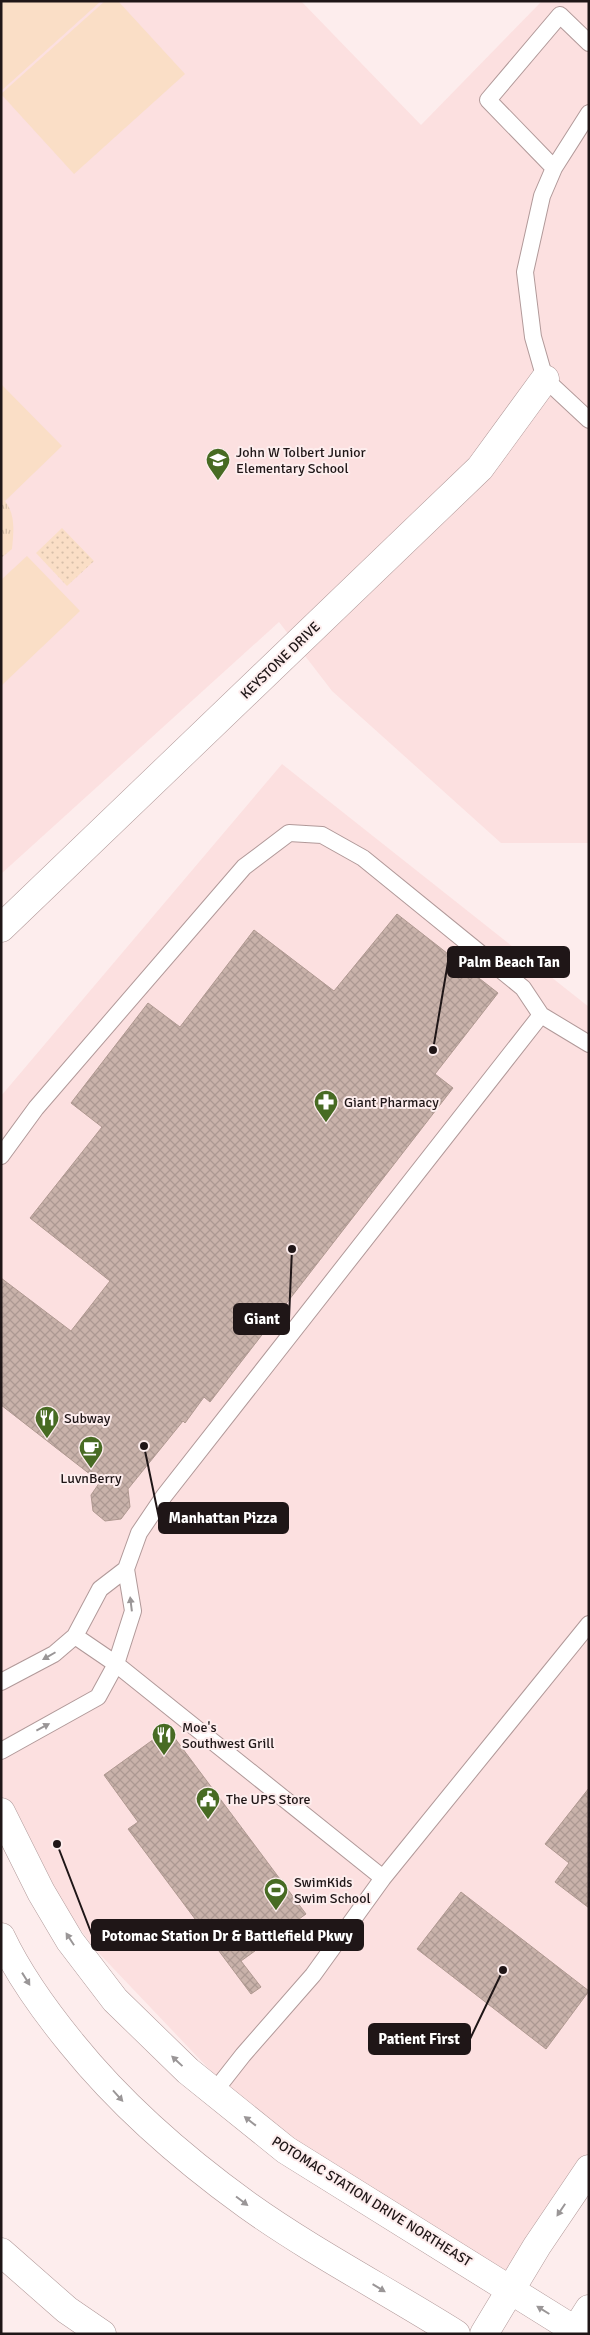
<svg xmlns="http://www.w3.org/2000/svg" width="590" height="2335" font-family="Signika,sans-serif">
<defs>
<pattern id="grass-tufts" width="24" height="20" patternUnits="userSpaceOnUse" patternTransform="scale(1.25)"><rect width="24" height="20" fill="#fadec6"/><path d="M3 7l-1-3M5 7V3M7 7l1-3M15 17l-1-3M17 17v-4M19 17l1-3" fill="none" stroke="#d6bea9"/></pattern>
<pattern id="park-dots" width="8" height="8" patternUnits="userSpaceOnUse" patternTransform="scale(1.25)"><rect width="8" height="8" fill="#fadec6"/><path d="M2 2h.1M6 6h.1" fill="none" stroke="#d6bea9" stroke-width="1.8" stroke-linecap="round"/></pattern>
<pattern id="building-cross-hatch" width="8" height="8" patternUnits="userSpaceOnUse" patternTransform="scale(1.25)"><rect width="8" height="8" fill="#c9b2aa"/><path d="M0 0l8 8M0 8l8-8" fill="none" stroke="#ac9892"/></pattern>
</defs>
<rect width="100%" height="100%" fill="#fdeded"/>
<path fill="#fce0e0" d="M 1,1 L 301,1 L 421,125 L 542,1 L 589,1 L 589,843 L 501,843 L 332,691 L 279,622 L 1,874 Z
M 282,764 L 589,1007 L 589,2169 L 511,2290 L 286,2150 L 93,1947 L 6,1824 L 1,1812 L 1,1096 Z"/>
<path fill="url(#grass-tufts)" d="M 1,496 C 16,512 14,528 12,549 L 1,558 Z"/>
<path fill="url(#park-dots)" d="M 62,528 L 94,561 L 67,586 L 36,553 Z"/>
<path fill="#fadec6" d="M 1,1 L 101,1 L 1,91 Z
M 105,1 L 118,1 L 185,74 L 74,174 L 1,94 Z
M 1,384 L 62,446 L 5,501 L 1,496 Z
M 27,556 L 80,611 L 1,686 L 1,580 Z"/>
<path fill="url(#building-cross-hatch)" stroke="#af9890" d="M 397,914 L 498,993 L 435,1074 L 453,1088 L 210,1402 L 204,1397 L 185,1423 L 183,1421 L 128,1489 L 130,1507 L 121,1519 L 105,1521 L 93,1511 L 91,1495 L 100,1482 L 1,1405 L 1,1278 L 71,1331 L 110,1281 L 30,1218 L 102,1127 L 71,1103 L 148,1003 L 180,1027 L 254,930 L 334,991 Z
M 168,1729 L 306,1914 L 241,1961 L 261,1987 L 251,1994 L 128,1829 L 138,1822 L 104,1775 Z
M 589,1788 L 589,1908 L 555,1882 L 569,1863 L 545,1844 Z
M 461,1892 L 589,1991 L 546,2049 L 417,1949 Z"/>
<g fill="none" stroke-linecap="round" stroke-linejoin="round">
<defs>
<path id="lane" d="M 589,113 L 554,168 L 542,196 L 525,272 L 533,337 L 545,379 L 589,420
M 554,168 L 488,100 L 560,15 L 589,43
M 1,1156 L 36,1108 L 244,867 L 289,833 L 322,835 L 363,858 L 523,988 L 541,1015 L 589,1044
M 75,1636 L 116,1664 L 383,1878
M 1,1682 L 54,1654 L 75,1636 L 100,1589 L 126,1569 L 139,1533 L 164,1496 L 541,1015
M 1,1751 L 98,1697 L 116,1664 L 133,1611 L 126,1569
M 214,2092 L 243,2055 L 313,1975 L 383,1878 L 589,1624"/>
<path id="street" d="M 1,928 L 480,468 L 545,379
M 1,2252 L 67,2310 L 102,2334"/>
<path id="secondary" d="M 1,1812 L 41,1892 L 70,1941 L 115,2000 L 188,2071 L 286,2150 L 581,2334
M 1,1937 C 19,1975 45,2011 72,2044 C 122,2106 182,2158 247,2205 C 313,2252 386,2290 456,2334
M 484,2334 L 537,2246 L 589,2169
M 573,2334 L 589,2309"/>
</defs>
<use href="#lane" stroke="#b19999" stroke-width="18"/>
<use href="#street" stroke="#b19999" stroke-width="29"/>
<use href="#secondary" stroke="#b19999" stroke-width="29"/>
<use href="#lane" stroke="#fff" stroke-width="16"/>
<use href="#street" stroke="#fff" stroke-width="28"/>
<use href="#secondary" stroke="#fff" stroke-width="28"/>
</g>
<defs><path id="oneway-solid" d="M-6-.8H1V-3.2L6.5 0L1 3.2V.8H-6Z" transform="scale(1.25)"/></defs>
<g fill="#9a9697">
<use href="#oneway-solid" transform="translate(131 1604) rotate(-97)"/>
<use href="#oneway-solid" transform="translate(49 1656) rotate(150)"/>
<use href="#oneway-solid" transform="translate(43 1727) rotate(-28)"/>
<use href="#oneway-solid" transform="translate(70 1939) rotate(-123)"/>
<use href="#oneway-solid" transform="translate(26 1979) rotate(58)"/>
<use href="#oneway-solid" transform="translate(177 2061) rotate(-137)"/>
<use href="#oneway-solid" transform="translate(118 2096) rotate(48)"/>
<use href="#oneway-solid" transform="translate(250 2121) rotate(-142)"/>
<use href="#oneway-solid" transform="translate(242 2201) rotate(37)"/>
<use href="#oneway-solid" transform="translate(561 2210) rotate(124)"/>
<use href="#oneway-solid" transform="translate(379 2288) rotate(31)"/>
<use href="#oneway-solid" transform="translate(543 2310) rotate(-148)"/>
</g>
<defs>
<symbol id="school-pin" viewBox="-11 -11 22 30"><path d="M0 17L-7.5 6A9.5 9.5 0 1 1 7.5 6Z" fill="#476b23" stroke="#fdeded"/><path d="M0-5L7-2L0 1L-7-2ZM-4 1L0 2.5L4 1V4Q0 6-4 4Z" fill="#fff"/></symbol>
<symbol id="pharmacy-pin" viewBox="-11 -11 22 30"><path d="M0 17L-7.5 6A9.5 9.5 0 1 1 7.5 6Z" fill="#476b23" stroke="#fdeded"/><path d="M-2-6h4v4h4v4h-4v4h-4v-4h-4v-4h4Z" fill="#fff"/></symbol>
<symbol id="restaurant-pin" viewBox="-11 -11 22 30"><path d="M0 17L-7.5 6A9.5 9.5 0 1 1 7.5 6Z" fill="#476b23" stroke="#fdeded"/><path d="M-5-6h1v4h1v-4h1v4h1v-4h1v5L-1.5 .5V6h-2V.5L-5-1ZM5-6V6H3V1.5H1.5Q1.5-4 5-6Z" fill="#fff"/></symbol>
<symbol id="cafe-pin" viewBox="-11 -11 22 30"><path d="M0 17L-7.5 6A9.5 9.5 0 1 1 7.5 6Z" fill="#476b23" stroke="#fdeded"/><path d="M-5.5-4.5H6V0H3Q3 3.5 0 3.5H-2.5Q-5.5 3.5-5.5 0ZM3-3.2v2h1.7v-2ZM-6 4.5H4V6H-6Z" fill="#fff"/></symbol>
<symbol id="civic-pin" viewBox="-11 -11 22 30"><path d="M0 17L-7.5 6A9.5 9.5 0 1 1 7.5 6Z" fill="#476b23" stroke="#fdeded"/><path d="M-.6-6.5H3V-4.5H.6V-3L4-1V1h2V6H-6V1h2V-1L-.6-3ZM-1.2 2.5V6h2.4V2.5Z" fill="#fff"/></symbol>
<symbol id="stadium-pin" viewBox="-11 -11 22 30"><path d="M0 17L-7.5 6A9.5 9.5 0 1 1 7.5 6Z" fill="#476b23" stroke="#fdeded"/><path d="M0-5a6.5 5 0 1 0 0 10a6.5 5 0 1 0 0-10ZM-3.5-1.8h7v3.6h-7Z" fill="#fff"/></symbol>
</defs>
<g fill-rule="evenodd">
<use href="#school-pin" x="204" y="446" width="28" height="38"/>
<use href="#pharmacy-pin" x="312" y="1088" width="28" height="38"/>
<use href="#restaurant-pin" x="33" y="1404" width="28" height="38"/>
<use href="#cafe-pin" x="77" y="1434" width="28" height="38"/>
<use href="#restaurant-pin" x="150" y="1721" width="28" height="38"/>
<use href="#civic-pin" x="194" y="1785" width="28" height="38"/>
<use href="#stadium-pin" x="262" y="1876" width="28" height="38"/>
</g>
<g text-anchor="middle" stroke-width="4" stroke-linejoin="round" paint-order="stroke">
<g font-size="14" fill="#1f1617" stroke="#fdeded" text-anchor="start">
<text x="236" y="457">John W Tolbert Junior<tspan x="236" dy="16">Elementary School</tspan></text>
<text x="344" y="1107">Giant Pharmacy</text>
<text x="64" y="1423">Subway</text>
<text x="91" y="1483" text-anchor="middle">LuvnBerry</text>
<text x="182" y="1732">Moe's<tspan x="182" dy="16">Southwest Grill</tspan></text>
<text x="226" y="1804">The UPS Store</text>
<text x="294" y="1887">SwimKids<tspan x="294" dy="16">Swim School</tspan></text>
</g>
<g font-size="14" fill="#1f1617" stroke="#fdeded">
<text transform="translate(280 660) rotate(-44)" y="5">KEYSTONE DRIVE</text>
<text transform="translate(372 2201) rotate(32)" y="5">POTOMAC STATION DRIVE NORTHEAST</text>
</g>
</g>
<path fill="none" stroke="#1f1617" stroke-width="2" d="M433 1050L448 962M292 1249L289 1319M144 1446L159 1518M57 1844L92 1935M503 1970L470 2039"/>
<g fill="#1f1617" stroke="#fdeded" stroke-width="2">
<circle cx="433" cy="1050" r="5"/>
<circle cx="292" cy="1249" r="5"/>
<circle cx="144" cy="1446" r="5"/>
<circle cx="57" cy="1844" r="5"/>
<circle cx="503" cy="1970" r="5"/>
</g>
<g fill="#1f1617" stroke="#1f1617" stroke-width="2">
<rect x="448" y="947" width="121" height="30" rx="5"/>
<rect x="234" y="1304" width="55" height="30" rx="5"/>
<rect x="159" y="1503" width="129" height="30" rx="5"/>
<rect x="92" y="1920" width="271" height="30" rx="5"/>
<rect x="369" y="2024" width="101" height="30" rx="5"/>
</g>
<g font-size="15" text-anchor="middle" font-weight="bold" fill="#fff">
<text x="509" y="967">Palm Beach Tan</text>
<text x="262" y="1324">Giant</text>
<text x="223" y="1523">Manhattan Pizza</text>
<text x="227" y="1941">Potomac Station Dr &amp; Battlefield Pkwy</text>
<text x="419" y="2044">Patient First</text>
</g>
<rect width="590" height="2335" fill="none" stroke="#1f1617" stroke-width="5"/>
</svg>
